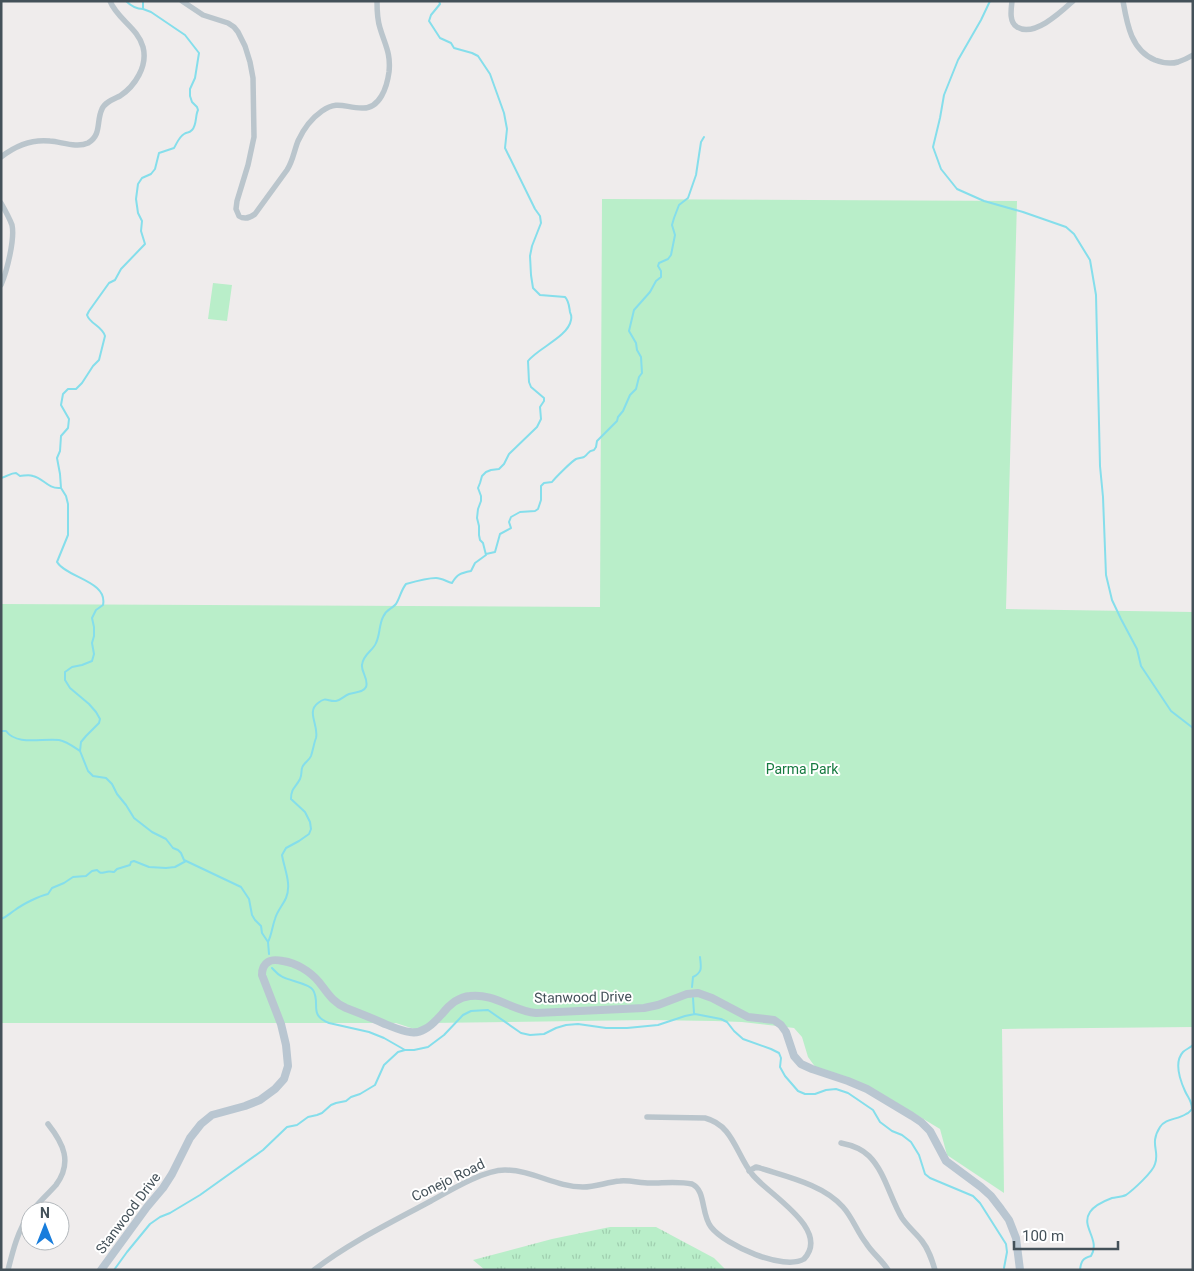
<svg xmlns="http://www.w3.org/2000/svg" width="1194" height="1271" font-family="Roboto,sans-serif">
<defs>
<pattern id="grass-tufts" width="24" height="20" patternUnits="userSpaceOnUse" patternTransform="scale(1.25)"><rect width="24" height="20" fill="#b9eec9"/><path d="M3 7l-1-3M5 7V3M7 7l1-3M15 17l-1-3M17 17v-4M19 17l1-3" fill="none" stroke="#a0ceaf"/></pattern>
</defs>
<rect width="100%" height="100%" fill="#efecec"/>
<path fill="url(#grass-tufts)" d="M 610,1227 L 656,1227 L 714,1258 L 726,1270 L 485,1270 L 473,1260 L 552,1239 Z"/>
<path fill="#b9eec9" d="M 602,199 L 1017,201 L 1006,609 L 1193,612 L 1193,1027 L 1002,1029 L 1004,1193 L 947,1155 L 940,1129 L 887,1097 L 816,1068 L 808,1057 L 802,1037 L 794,1028 L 742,1022 L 714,1021 L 648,1020 L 428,1023 L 420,1031 L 396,1023 L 1,1023 L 1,604 L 600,607 Z
M 213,283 L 232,285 L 227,321 L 208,319 Z"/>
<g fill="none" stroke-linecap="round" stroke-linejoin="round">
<path stroke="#85deeb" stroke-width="2" d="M 126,1 C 131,6 137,9 143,9
M 143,1 L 143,9 L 151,12 L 185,35 L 199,53 L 195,78 L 190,89 L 190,96 L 192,102 L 197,107 L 198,110 C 195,116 197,125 192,130 C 188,134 188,131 184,134 C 179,137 177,143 174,148 L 159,153 L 155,169 L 151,174 L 142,178 L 138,184 L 136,199 L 138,213 L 142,221 L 141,231 L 145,244 L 121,269 L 115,280 L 109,283 L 89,311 L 87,315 C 90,324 102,326 105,336 L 99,360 L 93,366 L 82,383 L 76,389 L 68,389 L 63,394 L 61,405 L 69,419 L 68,428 L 61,436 L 60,451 L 57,458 L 60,474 L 61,488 L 66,496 L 68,504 L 68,535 L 57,562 C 67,578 108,581 103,605 L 96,610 L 92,618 L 94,627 L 94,636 L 92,643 L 94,654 L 92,661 L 82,665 L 72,667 L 65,672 L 65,680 L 70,688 L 89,704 L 96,712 L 100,719 L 99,723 L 86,736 L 81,742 L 80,751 L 88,771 L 93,776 L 106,778 L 112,784 L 117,794 L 126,805 L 134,818 L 152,832 L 166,839 L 173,848 L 178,850 L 181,853 L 184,860 L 241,887 L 249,899 L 252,915 L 255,920 L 261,926 L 262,933 L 268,942 L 269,954
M 990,1 L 981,20 L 958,60 L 944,95 L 940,118 L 933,147 L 941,169 L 957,189 L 984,201 L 1023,212 L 1066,227 L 1074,234 L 1090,260 L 1096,295 L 1100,466 L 1103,497 L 1106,575 L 1112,600 L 1121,619 L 1137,649 L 1141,666 L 1171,711 L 1193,728
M 1,478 C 7,477 10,473 16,473 L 20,476 C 24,476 28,474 33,476 C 43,478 48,489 60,488
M 486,554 L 495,552 L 500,534 L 511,528 L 509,522 L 511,517 L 520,512 L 535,511 L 538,509 L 541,500 L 541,486 L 544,483 L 552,482 C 555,478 572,461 576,459 C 579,458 582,458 584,457 C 589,454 587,451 594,450 L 596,447 L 597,441 L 617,421 L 618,417 L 623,411 L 630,395 L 636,389 L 639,377 L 642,373 L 641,357 L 637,350 L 636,343 L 629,331 L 634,310 L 650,292 L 656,281 L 661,277 L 661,271 L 658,266 L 659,263 L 668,259 L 671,255 L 675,235 L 672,225 L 674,218 L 679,205 L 688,198 L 696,175 L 699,155 L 701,142 L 704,137
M 1,731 L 6,731 C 17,746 42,738 59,740 C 66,741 74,747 80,751
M 1,919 C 7,917 10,913 15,910 C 23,904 39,896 48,894 L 52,888 L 64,883 L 73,877 L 86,876 L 92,871 L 97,870 C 101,874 101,873 106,872 C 109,871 112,872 114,872 L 117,869 L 130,865 L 131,862 L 134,861 L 149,867 L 166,868 L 175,867 L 186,861
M 268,942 C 272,934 272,927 275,919 C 277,911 283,905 286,898 C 292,884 284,868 282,855 L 286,848 L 299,841 L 309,834 L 311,829 L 310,822 L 305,812 L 291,799 C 291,788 296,787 300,779 C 302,775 301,772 302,768 C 303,763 309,761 311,756 C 313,750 314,743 316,738 C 319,725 306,712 318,703 C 326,696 328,702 336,701 C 341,700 344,696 349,694 C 355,692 363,693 366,687 C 369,679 361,672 362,665 C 363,654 373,651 376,643 C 380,635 379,625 383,617 C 387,608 391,610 396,604 C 400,598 401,590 406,584 C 413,582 429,578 436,578 C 442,578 447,582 452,583 C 457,574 461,573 471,571 L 475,563 L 486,555 L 483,543 L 480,540 L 479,535 L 479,526 L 477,518 L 478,509 L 481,501 L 481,496 L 478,488 L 480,483 L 482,476 L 486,472 L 491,470 L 499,469 L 504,464 L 509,454 L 537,427 L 541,419 L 540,407 L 544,401 L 544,398 L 531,387 L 529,382 L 528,361 C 538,348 568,337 571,320 C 572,315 571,316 570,312 C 569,306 569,301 565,297 L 540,295 L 533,288 L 531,275 L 530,256 L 532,246 L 541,223 L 540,216 L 535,209 L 505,148 L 507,129 L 504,113 L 490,74 L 478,56 L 472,53 L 454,48 L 451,43 L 440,38 L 429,21 L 431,15 L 440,4 L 439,1
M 272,968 C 275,971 277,974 281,976 C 288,981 309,983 313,990 C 321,1003 308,1015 329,1023 L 369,1032 L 384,1038 L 405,1050 L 414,1050 L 428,1047 L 444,1035 L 463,1015 L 471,1011 L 488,1010 L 521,1033 L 530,1035 L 544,1034 L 556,1028 L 566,1025 L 578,1024 L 606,1028 L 627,1028 L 658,1025 L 685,1016 L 695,1014 L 721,1019 L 727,1022 L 734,1031 L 743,1039 L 771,1049 L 779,1053 L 781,1058 L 780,1067 L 785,1076 L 798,1091 L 805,1094 L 815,1094 L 826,1090 L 836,1089 L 848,1093 L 873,1110 L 880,1122 L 892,1131 L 902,1135 L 911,1142 L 919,1155 L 925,1174 L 930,1178 L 973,1196 L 980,1203 L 1006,1244 L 1007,1252 L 1004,1268
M 692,987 L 693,977 C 703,972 701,967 700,957
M 693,998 L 694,1013 L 695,1014
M 114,1270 L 127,1252 L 150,1224 L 160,1217 L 170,1213 L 200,1195 L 263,1150 L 287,1127 L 297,1125 L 308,1117 L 317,1115 L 322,1113 L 331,1105 L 336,1103 L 346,1101 L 351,1097 L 360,1094 L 375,1085 L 384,1065 L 398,1052 L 405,1050
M 1080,1270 C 1081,1261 1083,1258 1091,1256 C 1101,1239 1080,1227 1090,1212 C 1094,1206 1104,1201 1112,1198 C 1117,1197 1122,1197 1126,1195 C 1133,1190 1153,1172 1155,1164 C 1160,1151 1149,1144 1160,1127 C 1166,1118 1177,1120 1186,1114 C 1189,1113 1190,1111 1192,1109 C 1192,1101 1188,1098 1185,1091 C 1180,1080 1174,1062 1183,1052 C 1186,1049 1190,1048 1193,1045"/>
<path stroke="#bac5cc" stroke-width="5.5" d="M 182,1 L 203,15 L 228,23 L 234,27 L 238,32 L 245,46 L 250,62 L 253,78 L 254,137 L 248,165 L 237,201 L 236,209 L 239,216 C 245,220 250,218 255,214 L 287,170 C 293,161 294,151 298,141 C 303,130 312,118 322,111 C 338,100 345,108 362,108 C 380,109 387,87 389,72 C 391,53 385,45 380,28 C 377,19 377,10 377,1
M 1012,1 C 1011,10 1009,22 1017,27 C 1034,38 1062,11 1073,1
M 1123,1 C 1127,24 1131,50 1155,60 C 1163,63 1171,64 1178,62 C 1184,60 1188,58 1193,55
M 1,157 C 15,146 32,139 50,141 C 62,142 77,148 88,143 C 102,135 96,121 102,109 C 105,102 114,99 120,96 C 135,86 148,66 143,47 C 138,28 117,19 110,1
M 1,203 C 5,210 9,217 12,225 C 15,239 7,271 1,285
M 841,1143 C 851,1145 861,1148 869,1156 C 885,1172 890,1198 902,1218 C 908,1227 916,1233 922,1241 C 929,1250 932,1260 935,1270
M 749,1171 L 756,1167 L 760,1168 C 788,1177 824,1185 843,1207 C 853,1218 857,1232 866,1243 C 872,1253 882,1260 888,1270
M 32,1211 C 39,1202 48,1194 56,1185 C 73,1162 63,1143 48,1124
M 8,1270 C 13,1250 18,1230 30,1213
M 314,1270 C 349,1243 390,1223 429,1202 C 449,1191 483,1170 505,1170 C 532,1170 556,1187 583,1187 C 596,1187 607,1182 620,1181 C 630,1180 640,1183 650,1183 C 664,1183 679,1181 692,1184 C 706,1190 701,1215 711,1227 C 726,1246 784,1271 804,1259 C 832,1229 766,1193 752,1174 C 736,1154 733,1125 705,1118 L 647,1117"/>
<path stroke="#b9c6d1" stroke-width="8" d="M 101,1270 L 147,1207 L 163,1188 L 172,1174 L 190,1138 L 201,1124 L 212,1115 L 245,1106 L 260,1100 L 275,1089 L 284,1079 L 288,1066 L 286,1045 L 281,1024 L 262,975 C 262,969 263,965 268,962 C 272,959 278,960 283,961 C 296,963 310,971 319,982 C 327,992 332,1002 346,1008 C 359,1013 372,1018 385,1024 C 393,1027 401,1031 410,1032 C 415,1033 420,1032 425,1029 C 432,1026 437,1019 442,1014 C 449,1005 458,997 470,996 C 494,993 513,1011 536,1013 L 644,1008 L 658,1005 L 687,994 L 698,993 L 712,998 L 748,1017 L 774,1020 L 781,1025 L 786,1032 L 794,1056 L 801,1064 L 812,1069 L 848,1081 L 867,1089 L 912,1116 L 921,1122 L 930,1131 L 946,1161 L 981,1187 L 991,1196 L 1001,1209 L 1009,1220 L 1016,1238 L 1020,1270"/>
</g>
<g text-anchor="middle" stroke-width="4" stroke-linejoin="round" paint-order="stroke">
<g font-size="14" fill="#167a40" stroke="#fff">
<text x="802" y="774">Parma Park</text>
</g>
<g font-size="14" fill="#445159" stroke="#fff">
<text transform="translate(583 997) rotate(-1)" y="5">Stanwood Drive</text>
<text transform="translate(448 1180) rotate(-26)" y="5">Conejo Road</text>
<text transform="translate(128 1213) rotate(-53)" y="5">Stanwood Drive</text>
</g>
</g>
<rect width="1194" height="1271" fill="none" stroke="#445159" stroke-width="5"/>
<g transform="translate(45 1226)"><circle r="24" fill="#ffffff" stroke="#b4b9bd"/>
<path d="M0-4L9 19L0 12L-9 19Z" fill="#187ddc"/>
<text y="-8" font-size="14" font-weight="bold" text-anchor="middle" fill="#445159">N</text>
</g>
<path d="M1014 1241v8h104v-8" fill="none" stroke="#445159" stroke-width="2.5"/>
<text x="1022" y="1241" font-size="15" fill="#445159" stroke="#ffffff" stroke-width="4" paint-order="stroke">100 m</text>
</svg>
